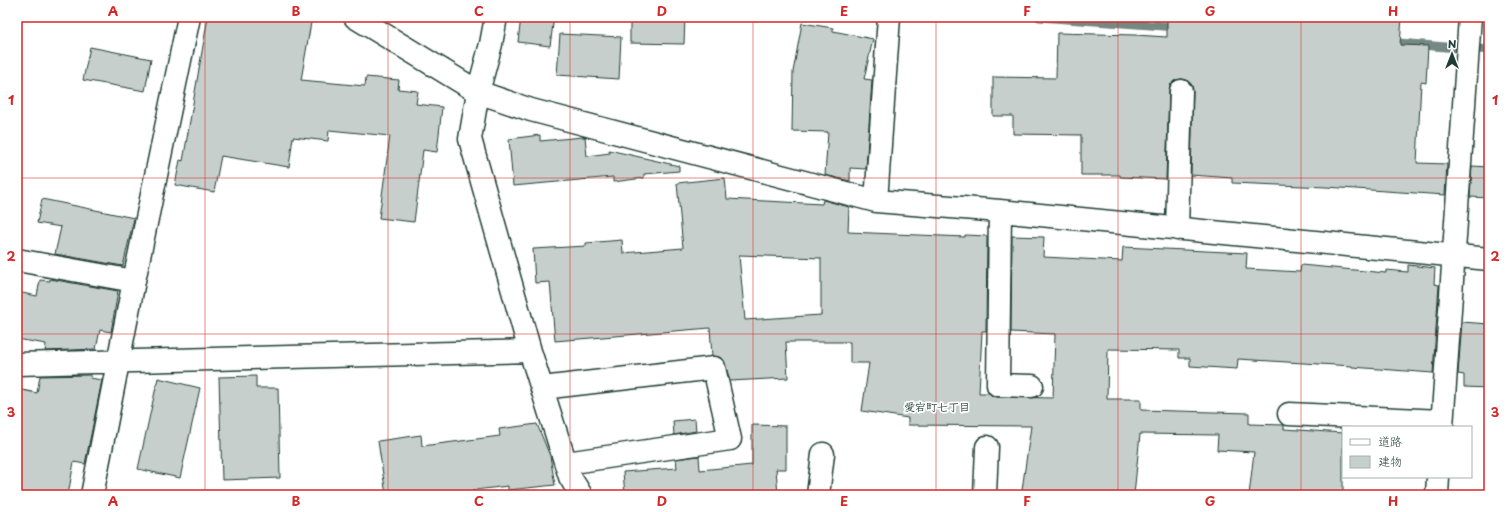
<svg xmlns="http://www.w3.org/2000/svg" width="1506" height="512" font-family="'Playpen Sans','Klee One',sans-serif">
<rect width="100%" height="100%" fill="#fff"/>
<filter id="ink" filterUnits="userSpaceOnUse"><feTurbulence type="fractalNoise" baseFrequency=".025" numOctaves="2"/><feDisplacementMap in="SourceGraphic" scale="8" xChannelSelector="R" yChannelSelector="G"/><feConvolveMatrix kernelMatrix="1 2 1 2 8 2 1 2 1" color-interpolation-filters="sRGB"/></filter>
<g filter="url(#ink)">
<g fill="none" stroke-linecap="round" stroke-linejoin="round">
<path stroke="#758883" stroke-width="9" d="M 1039,17 L 1178,27
M 1388,42 L 1457,48
M 1479,49 L 1489,50"/>
</g>
<path fill="#c7cfcc" stroke="#1f3d34" fill-rule="evenodd" d="M 208,17 L 312,17 L 301,80 L 365,86 L 366,77 L 399,80 L 398,89 L 418,91 L 416,104 L 442,107 L 437,152 L 423,150 L 414,222 L 379,218 L 390,136 L 329,130 L 328,141 L 293,137 L 289,167 L 221,156 L 214,192 L 175,185 L 180,160 L 183,161 Z
M 521,17 L 554,17 L 550,46 L 518,42 Z
M 630,17 L 685,17 L 684,44 L 630,43 Z
M 1167,17 L 1402,17 L 1400,45 L 1428,46 L 1426,83 L 1421,82 L 1417,163 L 1447,164 L 1445,195 L 1326,187 L 1232,183 L 1232,178 L 1191,175 L 1193,91 L 1192,85 L 1187,80 L 1182,79 L 1175,80 L 1170,85 L 1169,90 L 1166,179 L 1120,177 L 1120,175 L 1081,175 L 1081,135 L 1013,134 L 1013,116 L 993,116 L 993,77 L 1056,78 L 1057,33 L 1135,35 L 1167,37 Z
M 802,23 L 833,28 L 833,31 L 873,39 L 864,79 L 872,80 L 866,169 L 850,168 L 850,181 L 825,175 L 828,132 L 792,131 L 793,72 Z
M 560,34 L 621,37 L 619,79 L 557,75 Z
M 90,47 L 151,59 L 145,91 L 83,80 Z
M 540,135 L 540,141 L 583,137 L 585,137 L 587,156 L 610,153 L 609,150 L 679,166 L 679,171 L 644,174 L 644,178 L 613,182 L 613,177 L 513,186 L 509,139 Z
M 1472,166 L 1489,167 L 1489,198 L 1470,197 Z
M 725,178 L 727,199 L 822,204 L 823,200 L 849,207 L 848,232 L 965,237 L 965,235 L 987,236 L 986,331 L 982,331 L 979,393 L 989,393 L 992,396 L 998,397 L 1053,398 L 1055,334 L 1011,332 L 1012,236 L 1044,237 L 1043,257 L 1122,261 L 1123,247 L 1247,253 L 1246,269 L 1300,272 L 1301,265 L 1386,273 L 1386,270 L 1408,272 L 1408,265 L 1435,268 L 1434,284 L 1439,285 L 1433,373 L 1352,367 L 1352,366 L 1238,359 L 1237,369 L 1190,366 L 1190,358 L 1179,358 L 1179,350 L 1108,349 L 1107,399 L 1141,399 L 1141,410 L 1249,413 L 1249,424 L 1284,425 L 1284,429 L 1343,433 L 1343,495 L 1249,495 L 1254,452 L 1217,450 L 1218,435 L 1140,434 L 1134,495 L 1055,495 L 1022,490 L 1031,426 L 908,425 L 908,418 L 862,411 L 869,363 L 850,363 L 850,342 L 786,342 L 788,378 L 730,381 L 724,360 L 719,357 L 712,356 L 710,328 L 555,341 L 550,282 L 535,283 L 533,249 L 586,246 L 586,243 L 622,240 L 623,253 L 683,248 L 677,183 ZM 739,255 L 821,258 L 821,315 L 745,320 Z
M 42,199 L 134,218 L 123,266 L 55,254 L 61,227 L 37,223 Z
M 50,279 L 118,291 L 111,332 L 100,330 L 96,349 L 45,351 L 46,344 L 17,339 L 17,292 L 37,296 L 40,280 L 50,281 Z
M 1462,322 L 1489,324 L 1489,388 L 1464,387 L 1464,375 L 1458,374 Z
M 91,375 L 90,378 L 102,380 L 85,464 L 74,462 L 68,495 L 17,495 L 17,389 L 37,393 L 40,376 Z
M 256,376 L 256,388 L 278,388 L 280,478 L 222,480 L 219,377 Z
M 158,378 L 200,388 L 180,478 L 138,469 Z
M 695,419 L 696,431 L 674,435 L 673,421 Z
M 537,424 L 550,456 L 555,485 L 508,490 L 508,486 L 435,495 L 386,495 L 378,441 L 421,435 L 422,446 L 500,436 L 499,429 Z
M 752,425 L 786,426 L 786,469 L 776,469 L 778,495 L 625,495 L 623,472 L 677,468 L 676,459 L 699,456 L 700,470 L 752,465 Z"/>
<g fill="none" stroke-linecap="round" stroke-linejoin="round">
<defs>
<path id="minor" d="M 355,17 L 478,92 L 531,110 L 876,201 L 1000,211 L 1489,259
M 496,17 L 491,44 L 478,92 L 470,139 L 530,351 L 570,477 L 581,495
M 876,201 L 889,17
M 1000,211 L 998,385 L 1032,386
M 1177,229 L 1181,91
M 17,260 L 134,281
M 17,364 L 530,351
M 542,388 L 714,368 L 730,439 L 566,463
M 1289,414 L 1442,421
M 1442,427 L 1470,17
M 92,495 L 134,281 L 189,17
M 818,495 L 823,454
M 985,495 L 987,447
M 1437,495 L 1438,477"/>
</defs>
<use href="#minor" stroke="#1f3d34" stroke-width="25"/>
<use href="#minor" stroke="#fff" stroke-width="22"/>
</g>
</g>
<path fill="none" stroke="#d62828" stroke-width="1" stroke-opacity="0.55" d="M 205,17 L 205,495M 388,17 L 388,495M 570,17 L 570,495M 753,17 L 753,495M 936,17 L 936,495M 1118,17 L 1118,495M 1301,17 L 1301,495M 17,178 L 1489,178M 17,334 L 1489,334"/>
<g text-anchor="middle" stroke-width="3.5" stroke-linejoin="round" paint-order="stroke">
<g font-size="11" font-weight="bold" fill="#1f3d34" stroke="#fff">
<text x="937" y="411">愛宕町七丁目</text>
</g>
</g>
<rect width="1506" height="512" fill="none" stroke="#fff" stroke-width="44"/>
<rect x="1342" y="426" width="130" height="52" fill="#ffffff" stroke="#a5b1ae"/>
<rect x="1350" y="439" width="20" height="6" fill="#ffffff" stroke="#a5b1ae"/>
<text x="1378" y="446" font-size="12" fill="#1f3d34">道路</text>
<rect x="1350" y="456" width="20" height="12" fill="#c7cfcc" stroke="#a5b1ae"/>
<text x="1378" y="466" font-size="12" fill="#1f3d34">建物</text>
<g transform="translate(1452 54)" stroke="#ffffff" stroke-width="3" paint-order="stroke">
<path d="M0-3L7 15L0 10L-7 15Z" fill="#1f3d34"/>
<text y="-6" font-size="11" font-weight="bold" text-anchor="middle" fill="#1f3d34">N</text>
</g>
<rect x="22" y="22" width="1462" height="468" fill="none" stroke="#d62828" stroke-width="1.5"/>
<g font-size="13" text-anchor="middle" font-weight="bold" fill="#d62828">
<text x="113" y="16">A</text>
<text x="296" y="16">B</text>
<text x="479" y="16">C</text>
<text x="662" y="16">D</text>
<text x="844" y="16">E</text>
<text x="1027" y="16">F</text>
<text x="1210" y="16">G</text>
<text x="1393" y="16">H</text>
<text x="11" y="105">1</text>
<text x="1495" y="105">1</text>
<text x="11" y="261">2</text>
<text x="1495" y="261">2</text>
<text x="11" y="417">3</text>
<text x="1495" y="417">3</text>
<text x="113" y="506">A</text>
<text x="296" y="506">B</text>
<text x="479" y="506">C</text>
<text x="662" y="506">D</text>
<text x="844" y="506">E</text>
<text x="1027" y="506">F</text>
<text x="1210" y="506">G</text>
<text x="1393" y="506">H</text>
</g>
</svg>
